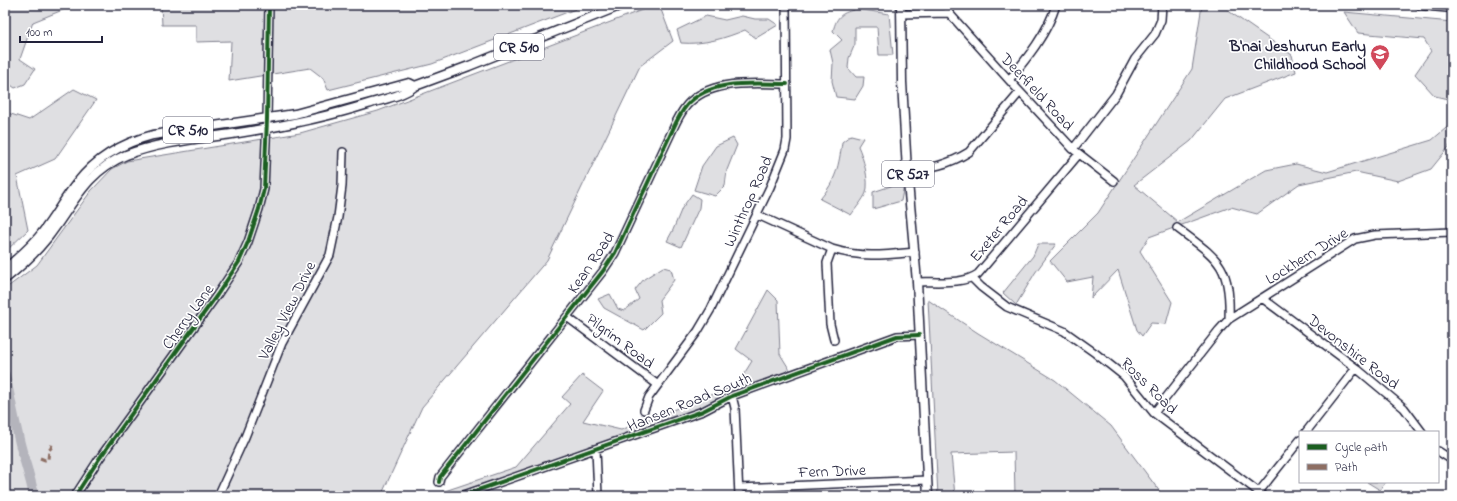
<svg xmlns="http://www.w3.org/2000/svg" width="1457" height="501" font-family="'Indie Flower',sans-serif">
<rect width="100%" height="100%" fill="#fff"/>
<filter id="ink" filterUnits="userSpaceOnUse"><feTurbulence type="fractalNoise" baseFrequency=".025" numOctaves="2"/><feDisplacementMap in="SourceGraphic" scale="8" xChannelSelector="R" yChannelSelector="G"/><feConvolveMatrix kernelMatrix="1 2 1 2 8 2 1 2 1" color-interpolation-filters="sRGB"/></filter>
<g filter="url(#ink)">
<path fill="#dfdfe2" stroke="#80808e" d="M 5,5 L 72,5 L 70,7 L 33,22 L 20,59 L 35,69 L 25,84 L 15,88 L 5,81 Z
M 161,5 L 586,5 L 432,64 L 328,90 L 323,78 L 310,68 L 229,81 L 231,41 L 196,42 L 196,25 L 162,25 Z
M 655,5 L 661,5 L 660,7 L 673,41 L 640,66 L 547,260 L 422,407 L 381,496 L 5,496 L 5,289 L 37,265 L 91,191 L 112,169 L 127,161 L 300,133 L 378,111 Z
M 1202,5 L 1225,5 L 1227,10 L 1292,55 L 1296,72 L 1225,99 L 1191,141 L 1134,185 L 1178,222 L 1266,170 L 1296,164 L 1327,172 L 1432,140 L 1452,123 L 1452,143 L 1431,169 L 1398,181 L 1356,172 L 1299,184 L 1257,214 L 1231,207 L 1149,237 L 1140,251 L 1172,302 L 1166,324 L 1151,323 L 1142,336 L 1137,330 L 1118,270 L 1091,298 L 1093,277 L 1067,282 L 1050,261 L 1098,213 L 1192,69 Z
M 857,9 L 889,14 L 893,55 L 879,55 L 877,27 L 855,27 L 855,44 L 849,58 L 848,68 L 856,77 L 864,77 L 863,86 L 855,99 L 836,97 L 832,81 L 833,63 L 830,50 L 842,40 L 833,31 C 837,15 842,13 857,9 Z
M 1344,12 L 1452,22 L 1452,100 L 1435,96 L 1415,74 L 1431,51 L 1424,39 L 1358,33 Z
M 706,16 L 725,20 L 742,16 L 755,19 L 769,19 L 778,25 L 756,38 L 745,30 C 726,38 703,45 681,43 L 677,30 Z
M 74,89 L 96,100 L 55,159 L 17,176 L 28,230 L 5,252 L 5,112 L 29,120 Z
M 851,135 L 863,138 L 858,146 C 863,157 870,181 866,193 C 863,200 856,208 851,215 L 820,199 C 836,181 839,165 842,142 Z
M 733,138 L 737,145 L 727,170 L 725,186 L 715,196 L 694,190 L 702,166 L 716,146 Z
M 898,181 L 904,185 L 901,201 L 873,209 L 873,192 L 891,186 Z
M 692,194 L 700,199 L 699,208 L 681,247 L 667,241 L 673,230 L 682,208 Z
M 1038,244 L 1056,244 L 1035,273 L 1016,305 L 1003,293 L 1033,256 Z
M 663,267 L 671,269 L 674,280 L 659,300 L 661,313 L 644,330 L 604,308 L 598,299 L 610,294 L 618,309 L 624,311 L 639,299 L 635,290 L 644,279 Z
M 768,290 L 778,300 L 780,354 L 793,375 L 464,496 L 430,496 L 516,467 L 570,404 L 562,397 L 582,375 L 603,391 L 583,421 L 621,430 L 737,385 L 752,361 L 736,349 Z
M 928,300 L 978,333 L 1055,380 L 1111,426 L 1163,496 L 1015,496 L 1014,452 L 951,454 L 955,496 L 938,496 Z
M 1367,482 L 1384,482 L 1385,483 L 1380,490 Z"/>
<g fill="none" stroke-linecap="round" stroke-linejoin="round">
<path stroke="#b4b4bc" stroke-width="10" d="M 5,375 C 11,400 15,426 22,451 C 26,466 31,480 34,496"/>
<defs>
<path id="minor" d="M 947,5 L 949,13 L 1009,80 L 1073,149 L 1114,181
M 901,14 L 949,13
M 1009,80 C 1028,57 1047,34 1056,5
M 1073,149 L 1116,94 L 1135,59 L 1155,34 L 1161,20 L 1162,5
M 907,171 C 931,168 948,165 969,152 L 1020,92
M 758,215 L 832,249 C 861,258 885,255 915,252
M 832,249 L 827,263 L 830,324 L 834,340
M 972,278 L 981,287 L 1007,307 L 1064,331 L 1095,353 L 1124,376 L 1154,413 L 1264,496
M 917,282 C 936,281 962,285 978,274 L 1079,154
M 1262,298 L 1356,368 L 1404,408 L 1422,432
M 567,317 L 658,385
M 1229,319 L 1355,239 L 1375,235 L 1452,232
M 732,396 L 735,408 L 739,496
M 644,410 L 649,397 L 698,331 L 711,309 L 770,187 L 785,150 L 787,139 L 786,5
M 1154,413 L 1219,330 L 1229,319 C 1231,264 1218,259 1177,228
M 1306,432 L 1356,368
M 596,449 L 598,496
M 1438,451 L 1452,460
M 439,482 L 440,477 L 603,271 L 615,253 L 673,129 C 677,120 681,112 687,105 C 711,78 755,84 787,84
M 739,488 L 927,480
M 1258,493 L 1300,440
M 75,496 L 99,459 L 217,295 L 239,262 L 248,242 L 259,209 L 264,189 L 267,119 L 269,5
M 218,496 L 245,437 L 282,343 L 330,255 L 338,217 L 342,186 L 343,152
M 461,496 L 703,411 L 732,396 L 897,336 L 919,335"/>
<path id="major" d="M 901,5 L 902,82 L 907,171 L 917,282 L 928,496
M 1420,5 L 1452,8
M 5,269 C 18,258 32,246 42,233 C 55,217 64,199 77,183 C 97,157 122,143 153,135 L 295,114 L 409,83 L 415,86
M 5,279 C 20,267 36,252 48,237 C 73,205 85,172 126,155 C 160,142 197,139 232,134 C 278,127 324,118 368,104 C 383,99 402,96 415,86 L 469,66 L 622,5"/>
</defs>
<use href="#minor" stroke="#22223b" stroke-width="10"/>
<use href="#major" stroke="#22223b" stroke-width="11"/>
<use href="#minor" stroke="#fff" stroke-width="7"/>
<use href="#major" stroke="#fff" stroke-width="8"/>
<path stroke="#8d6e63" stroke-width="3" stroke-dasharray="6 3" stroke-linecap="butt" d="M 40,458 L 45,460 L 48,459 L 49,450 L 51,448 L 52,444"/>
<defs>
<path id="cycleway" d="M 439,482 L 440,477 L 603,271 L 615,253 L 673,129 C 677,120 681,112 687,105 C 711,78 755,84 787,84
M 75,496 L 99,459 L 217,295 L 239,262 L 248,242 L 259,209 L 264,189 L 267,119 L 269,5
M 461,496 L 703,411 L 732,396 L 897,336 L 919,335"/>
</defs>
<use href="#cycleway" stroke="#fff" stroke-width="6"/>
<use href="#cycleway" stroke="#1b5e20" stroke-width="4"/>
</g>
</g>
<defs>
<symbol id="school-pin" viewBox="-11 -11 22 30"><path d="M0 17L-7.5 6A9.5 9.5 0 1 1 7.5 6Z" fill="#d1495b" stroke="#fff"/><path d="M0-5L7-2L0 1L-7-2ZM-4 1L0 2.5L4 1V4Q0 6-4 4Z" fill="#fff"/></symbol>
</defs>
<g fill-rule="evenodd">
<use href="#school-pin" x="1369" y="43" width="22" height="30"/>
</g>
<g text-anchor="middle" stroke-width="3.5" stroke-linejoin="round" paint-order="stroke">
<g fill="#fff" stroke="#646476" stroke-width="1">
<rect x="494" y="34" width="50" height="26" rx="3"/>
<rect x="163" y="117" width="50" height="26" rx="3"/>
<rect x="882" y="161" width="52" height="26" rx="3"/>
</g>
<g font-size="15" font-weight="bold" fill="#22223b">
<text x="519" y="52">CR 510</text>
<text x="188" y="135">CR 510</text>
<text x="908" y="179">CR 527</text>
</g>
<g font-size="16" font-weight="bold" fill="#22223b" stroke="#fff" text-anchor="end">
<text x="1366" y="51">B'nai Jeshurun Early<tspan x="1366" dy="18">Childhood School</tspan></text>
</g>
<g font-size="16" fill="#22223b" stroke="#fff">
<text transform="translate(1038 91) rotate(47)" y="6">Deerfield Road</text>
<text transform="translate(747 201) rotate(-66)" y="6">Winthrop Road</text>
<text transform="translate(998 228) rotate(-50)" y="6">Exeter Road</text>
<text transform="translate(1306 255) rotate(-32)" y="6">Lockhern Drive</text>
<text transform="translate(590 262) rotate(-56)" y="6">Kean Road</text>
<text transform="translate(286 310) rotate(-63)" y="6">Valley View Drive</text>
<text transform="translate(187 316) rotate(-54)" y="6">Cherry Lane</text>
<text transform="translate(621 340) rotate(37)" y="6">Pilgrim Road</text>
<text transform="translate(1354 351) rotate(38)" y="6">Devonshire Road</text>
<text transform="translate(1150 385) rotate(45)" y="6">Ross Road</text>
<text transform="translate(689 401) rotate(-22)" y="6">Hansen Road South</text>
<text transform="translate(832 470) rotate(-2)" y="6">Fern Drive</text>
</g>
</g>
<rect width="1457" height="501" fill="none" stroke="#fff" stroke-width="20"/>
<rect x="10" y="10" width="1437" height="481" fill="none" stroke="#22223b" stroke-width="1.5" filter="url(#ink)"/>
<rect x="1299" y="431" width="140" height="52" fill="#ffffff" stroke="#a7a7b1"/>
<rect x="1307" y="444" width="20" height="6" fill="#1b5e20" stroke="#a7a7b1"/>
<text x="1335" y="451" font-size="12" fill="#22223b">Cycle path</text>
<rect x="1307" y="464" width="20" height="6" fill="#8d6e63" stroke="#a7a7b1"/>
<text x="1335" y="471" font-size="12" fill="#22223b">Path</text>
<path d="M20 36v6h82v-6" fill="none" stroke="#22223b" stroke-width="2"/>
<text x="26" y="36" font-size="12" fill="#22223b" stroke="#ffffff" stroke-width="3" paint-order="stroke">100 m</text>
</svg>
